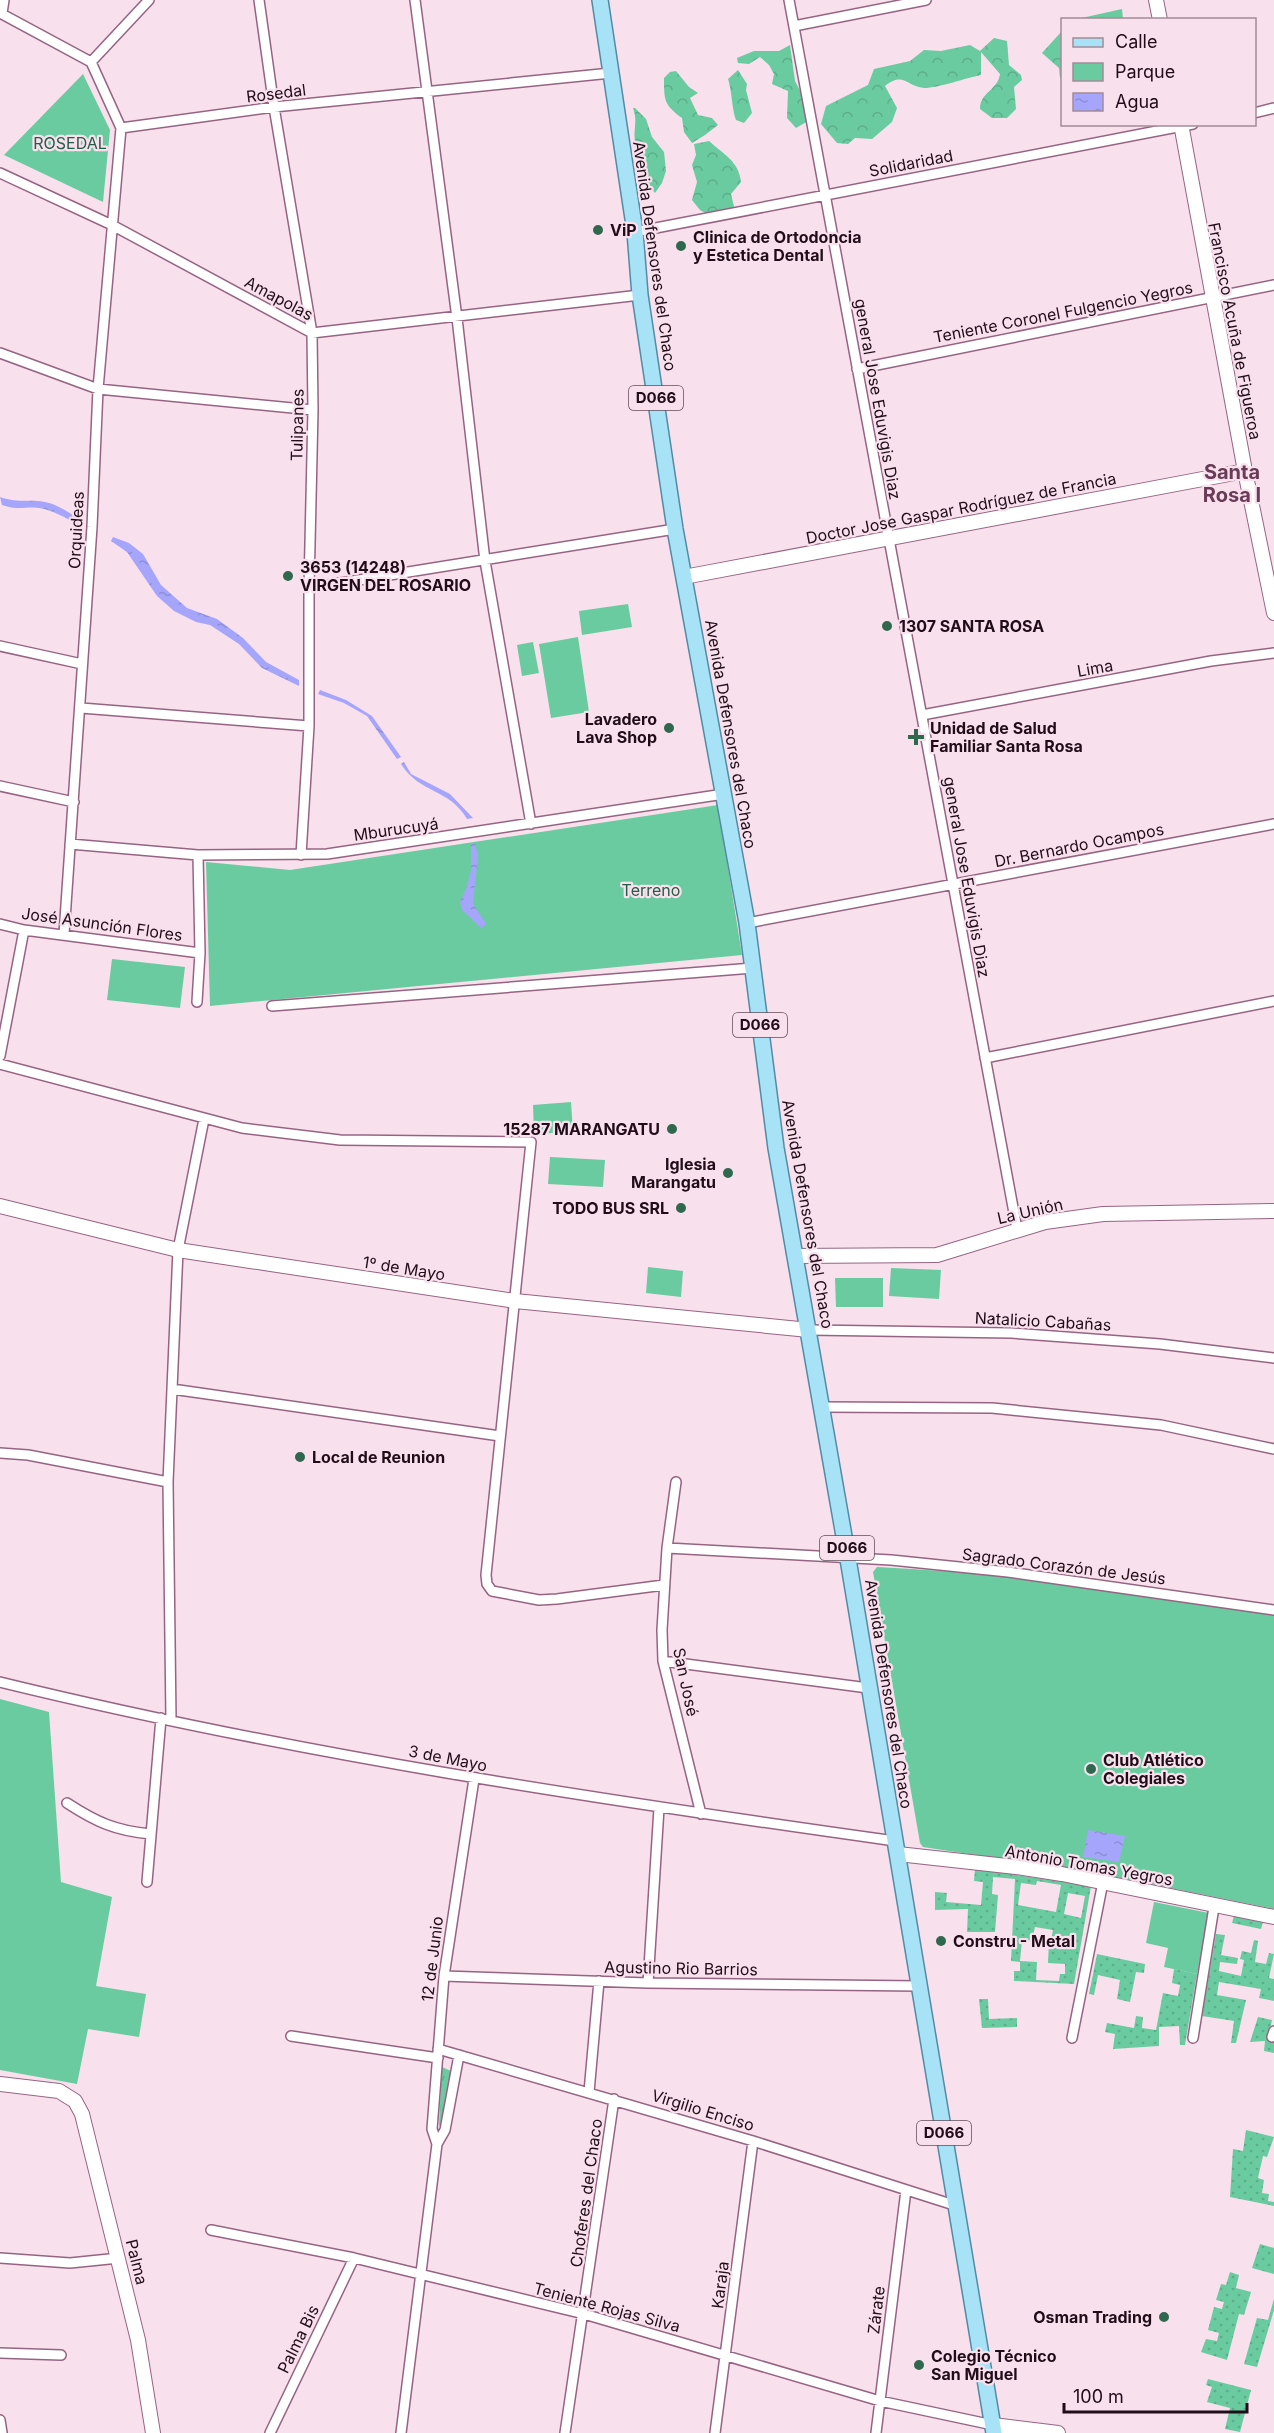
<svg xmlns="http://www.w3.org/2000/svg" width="1274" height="2433" font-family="Inter,sans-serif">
<defs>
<pattern id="grass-tufts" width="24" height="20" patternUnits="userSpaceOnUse" patternTransform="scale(1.5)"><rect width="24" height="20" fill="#6acba0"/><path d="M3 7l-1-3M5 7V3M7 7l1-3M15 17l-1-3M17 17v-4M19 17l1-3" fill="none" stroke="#5cad89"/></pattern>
<pattern id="forest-crowns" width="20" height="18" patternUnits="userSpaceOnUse" patternTransform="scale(1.5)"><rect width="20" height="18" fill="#6acba0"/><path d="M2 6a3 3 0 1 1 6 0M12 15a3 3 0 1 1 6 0" fill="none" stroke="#5cad89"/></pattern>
<pattern id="garden-dots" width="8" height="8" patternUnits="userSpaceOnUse" patternTransform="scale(1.5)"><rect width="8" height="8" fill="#6acba0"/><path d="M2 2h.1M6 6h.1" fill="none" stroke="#5cad89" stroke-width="1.8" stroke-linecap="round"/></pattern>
<pattern id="water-ripples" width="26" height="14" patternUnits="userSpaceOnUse" patternTransform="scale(1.5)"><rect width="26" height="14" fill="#a5a5fb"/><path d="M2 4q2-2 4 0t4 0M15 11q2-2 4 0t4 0" fill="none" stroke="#8e8dd7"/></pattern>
</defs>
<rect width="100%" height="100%" fill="#f8e0ed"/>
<path fill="url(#grass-tufts)" d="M 442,2067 L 451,2071 L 440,2126 L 439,2125 Z"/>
<path fill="url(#forest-crowns)" d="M 1122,9 L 1123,19 L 1076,19 L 1077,19 Z
M 1062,31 L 1062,77 L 1060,78 L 1059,68 L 1042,53 Z
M 994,38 L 1007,41 L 1009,65 L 1021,75 L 1022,80 L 1014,87 L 1016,109 L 1007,118 L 992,118 L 980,109 C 980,92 998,90 1000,74 L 981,52 L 981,75 C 966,78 938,88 924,88 C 907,87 904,71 885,86 L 897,108 L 892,122 L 872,139 L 855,138 L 848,144 L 837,143 L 821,124 L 826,106 L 868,85 L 874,69 L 910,61 L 924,50 L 941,51 L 970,45 L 980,51 Z
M 790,45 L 795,81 L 804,98 L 808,121 L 796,128 L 787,118 L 788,91 L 772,84 L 774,74 L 769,65 L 760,57 L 749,64 L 738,63 L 737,58 L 754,51 L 779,51 Z
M 738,70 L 747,84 L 746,90 L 752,113 L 744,123 L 736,120 C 732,111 732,91 728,79 Z
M 676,71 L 689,87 L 698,93 L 690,98 L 698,115 L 712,118 L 718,125 L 705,135 L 692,143 L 684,132 L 682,118 C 664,105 664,100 664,78 L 670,72 Z
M 633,108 L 635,108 L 646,119 L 652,137 L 664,152 L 666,171 L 662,183 L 655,193 L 643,179 L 645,164 C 641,157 636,150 635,142 C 633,129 638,121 633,108 Z
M 709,141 C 723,154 739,161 741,182 L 731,194 L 735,211 L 714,218 L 700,210 L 692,200 L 697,182 L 692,165 L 696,155 L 694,144 Z"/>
<path fill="#6acba0" d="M 83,74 L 110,130 L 103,202 L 4,155 Z
M 628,604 L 632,627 L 582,635 L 579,611 Z
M 578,637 L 589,712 L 551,718 L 539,644 Z
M 533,642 L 539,673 L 522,676 L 517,645 Z
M 718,805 L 742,955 L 210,1006 L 206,862 L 290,870 Z
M 112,959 L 185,967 L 180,1008 L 107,1000 Z
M 571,1102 L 573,1132 L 534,1134 L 533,1105 Z
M 550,1157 L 605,1160 L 603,1187 L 548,1184 Z
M 648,1267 L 683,1271 L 681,1297 L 646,1293 Z
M 891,1268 L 941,1270 L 939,1299 L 889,1296 Z
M 835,1278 L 883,1278 L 883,1307 L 836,1307 Z
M 877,1567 C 1010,1573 1143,1594 1274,1615 L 1274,1909 L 1106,1875 L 923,1847 L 920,1843 L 873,1572 Z
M 0,1699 L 49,1712 L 61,1882 L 112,1897 L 96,1986 L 146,1994 L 139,2037 L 88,2029 L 77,2084 L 0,2070 Z
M 1154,1902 L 1209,1913 L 1197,1974 L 1164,1967 L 1168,1948 L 1146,1943 Z"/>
<path fill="url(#garden-dots)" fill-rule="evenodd" d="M 975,1869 L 1091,1886 L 1074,1984 L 1014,1981 L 1014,1971 L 1020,1971 L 1020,1962 L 1011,1961 L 1015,1879 L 993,1877 L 992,1894 L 998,1895 L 995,1932 L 967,1932 L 968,1909 L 935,1910 L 935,1892 L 947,1893 L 946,1902 L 981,1905 L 983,1882 L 974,1881 ZM 1037,1881 L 1061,1885 L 1056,1912 L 1018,1905 L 1021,1883 L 1036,1885 ZM 1068,1893 L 1085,1896 L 1081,1918 L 1064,1914 ZM 1035,1927 L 1053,1930 L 1051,1940 L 1033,1936 ZM 1022,1940 L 1049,1941 L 1048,1963 L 1065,1964 L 1065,1974 L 1060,1974 L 1059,1981 L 1036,1980 L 1037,1962 L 1020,1961 Z
M 1234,1916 L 1263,1922 L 1261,1929 L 1232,1923 Z
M 1216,1934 L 1225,1935 L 1221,1955 L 1238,1958 L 1237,1964 L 1220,1962 L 1219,1971 L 1241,1976 L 1244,1960 L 1240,1959 L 1242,1951 L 1251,1953 L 1254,1940 L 1258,1941 L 1255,1962 L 1266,1964 L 1269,1953 L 1274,1954 L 1269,1978 L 1274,1979 L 1274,2001 L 1259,1998 L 1261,1989 L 1219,1982 L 1217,1995 L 1246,2000 L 1236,2043 L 1231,2043 L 1234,2021 L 1202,2016 Z
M 1097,1954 L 1145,1964 L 1144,1973 L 1136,1972 L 1130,2002 L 1117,1999 L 1120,1980 L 1098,1975 L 1094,1995 L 1089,1994 Z
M 1174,1969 L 1197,1974 L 1185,2045 L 1180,2045 L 1179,2026 L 1159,2027 L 1159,2046 L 1113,2049 L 1115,2034 L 1105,2032 L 1107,2023 L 1134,2028 L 1136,2016 L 1143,2017 L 1142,2028 L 1156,2030 L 1163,1993 L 1178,1996 L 1180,1985 L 1172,1983 Z
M 979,1999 L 988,1999 L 989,2019 L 1017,2018 L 1017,2027 L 982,2028 Z
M 1258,2017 L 1272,2020 L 1268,2040 L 1274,2041 L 1274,2053 L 1264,2051 L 1265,2041 L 1250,2042 Z
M 1246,2130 L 1274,2137 L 1267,2157 L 1263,2156 L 1258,2178 L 1264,2180 L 1262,2193 L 1269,2194 L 1268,2201 L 1274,2202 L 1274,2206 L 1230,2197 L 1233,2149 L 1243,2151 Z
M 1260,2244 L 1274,2248 L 1274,2274 L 1252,2268 Z
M 1230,2272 L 1239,2275 L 1236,2288 L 1251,2292 L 1244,2315 L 1239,2314 L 1227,2360 L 1201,2352 L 1206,2339 L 1217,2341 L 1219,2333 L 1208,2330 L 1214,2307 L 1222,2309 L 1224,2302 L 1216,2300 L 1221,2284 L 1226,2285 Z
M 1274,2299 L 1274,2310 L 1257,2367 L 1244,2364 L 1257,2318 L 1268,2320 Z
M 1208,2379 L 1251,2390 L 1240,2432 L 1225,2429 L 1230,2408 L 1207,2402 L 1212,2387 L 1206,2385 Z"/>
<path fill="url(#water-ripples)" d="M 0,497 C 20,504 32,498 49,503 C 60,506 69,513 79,519 L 78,525 C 66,518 53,510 39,508 C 24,506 20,511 2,505 Z
M 113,537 L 129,543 L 143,554 L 161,585 L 187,608 L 217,619 L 243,638 L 266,662 L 299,680 L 299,686 L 262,668 L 239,644 L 210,625 L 196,622 L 174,611 L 157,596 L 127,552 L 111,541 Z
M 320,690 L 346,700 L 372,716 L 401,757 L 397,759 L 367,716 L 344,703 L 318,694 Z
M 404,762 L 411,774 L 450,794 L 473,818 L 467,819 C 449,788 420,794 401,764 Z
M 471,843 L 475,843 L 478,856 L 473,904 L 485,922 L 485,925 L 481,928 L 462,910 L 460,902 L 466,889 L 471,871 Z
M 1088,1830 L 1125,1836 L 1119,1862 L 1083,1857 Z"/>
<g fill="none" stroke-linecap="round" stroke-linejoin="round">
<defs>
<path id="street" d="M 259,0 L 274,107 L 312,333 L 313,410 L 309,588 L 309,726 L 301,855
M 415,0 L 457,318 L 485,561 L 531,824
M 789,0 L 1017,1229
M 0,13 L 91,62 L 121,128
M 2,13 L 4,0
M 794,26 L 926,0
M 91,62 L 149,0
M 1254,113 L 1274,108
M 121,128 L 274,107 L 611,73
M 0,173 L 112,225 L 312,333 L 640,295
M 635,232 L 1193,124
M 0,353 L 98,389 L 313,410
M 857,369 L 1274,285
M 309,588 L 675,529
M 0,646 L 82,664
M 81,708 L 309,726
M 922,715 L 1211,661 L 1274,653
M 0,786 L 74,802
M 70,844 L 198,855 L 327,854 L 724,794
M 747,923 L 1274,824
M 0,924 L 24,930 L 200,953
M 64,934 L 92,527 L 98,389 L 121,128
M 197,1002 L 200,953 L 198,855
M 272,1006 L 753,968
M 0,1056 L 24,930
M 985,1058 L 1274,1001
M 0,1064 L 242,1128 L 340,1140 L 531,1142 L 486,1575 L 487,1584 L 492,1591 L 539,1600 L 557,1599 L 664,1585
M 809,1330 L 1011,1333 L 1160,1344 L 1274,1358
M 172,1389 L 500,1436
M 822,1407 L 992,1408 L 1161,1425 L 1274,1449
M 0,1453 L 28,1455 L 168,1482
M 676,1482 L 667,1548 L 662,1630 L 663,1661 L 701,1814
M 667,1548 L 891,1560 L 1008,1572 L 1274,1610
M 663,1661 L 868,1688
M 0,1682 C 295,1754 595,1799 895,1841
M 171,1720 L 168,1482 L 178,1250 L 204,1119
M 67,1803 C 96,1822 116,1831 151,1834
M 147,1882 L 161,1718
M 444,1976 L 648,1983 L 918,1986
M 648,1983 L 659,1808
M 291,2036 L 438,2058
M 1272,2037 L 1274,2031
M 1072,2038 L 1103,1882
M 1193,2038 L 1214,1907
M 438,2049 L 753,2141 L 957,2206
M 589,2092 L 599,1981
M 437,2144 L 432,2129 L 444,1976 L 474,1779
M 211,2230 L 354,2258 L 584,2314 L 880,2401 L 993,2425
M 0,2258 L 70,2263 L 119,2258
M 0,2353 L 61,2355
M 0,2420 L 2,2433
M 270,2433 L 354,2258
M 401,2433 L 437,2144 L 445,2130 L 459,2055
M 565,2433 L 614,2099
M 715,2433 L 753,2141
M 876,2433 L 906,2190"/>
<path id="secondary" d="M 1156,0 L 1160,20
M 1181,124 L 1245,471 L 1274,613
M 684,577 L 1245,471
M 0,1206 L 178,1250 L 515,1301 L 809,1330
M 795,1256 L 937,1255 L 1045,1222 L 1103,1214 L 1274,1211
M 898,1854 L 1016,1867 L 1062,1874 L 1274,1917
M 0,2084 L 59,2091 L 75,2101 L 82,2114 L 138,2340 L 153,2433
M 993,2425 L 1058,2433"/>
<path id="primary" d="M 600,0 L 635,232 L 640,295 L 675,529 L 747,923 L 776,1148 L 848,1559 L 994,2433"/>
</defs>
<use href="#street" stroke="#966482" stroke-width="12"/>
<use href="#secondary" stroke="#966482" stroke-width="16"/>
<use href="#primary" stroke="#538ba5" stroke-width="18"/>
<use href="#street" stroke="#fff" stroke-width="9"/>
<use href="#secondary" stroke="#fff" stroke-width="14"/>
<use href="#primary" stroke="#a8e2f7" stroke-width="15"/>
</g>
<g fill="#30684f" stroke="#f8e0ed" stroke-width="2">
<circle cx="598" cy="230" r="6"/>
<circle cx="681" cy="246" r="6"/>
<circle cx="288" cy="576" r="6"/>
<circle cx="887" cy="626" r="6"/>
<circle cx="669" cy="728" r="6"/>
<path d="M913 728h6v6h6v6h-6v6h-6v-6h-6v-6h6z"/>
<circle cx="672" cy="1129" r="6"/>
<circle cx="728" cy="1173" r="6"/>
<circle cx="681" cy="1208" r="6"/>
<circle cx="300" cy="1457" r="6"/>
<circle cx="1091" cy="1769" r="6"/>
<circle cx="941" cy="1941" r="6"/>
<circle cx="1164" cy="2317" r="6"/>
<circle cx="919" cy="2365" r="6"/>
</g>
<g text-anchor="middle" stroke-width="4.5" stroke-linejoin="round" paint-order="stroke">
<g fill="#f8e0ed" stroke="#614c59" stroke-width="1.5">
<rect x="629" y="386" width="54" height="24" rx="4.5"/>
<rect x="733" y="1013" width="54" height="24" rx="4.5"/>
<rect x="820" y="1536" width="54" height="24" rx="4.5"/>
<rect x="917" y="2121" width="54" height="24" rx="4.5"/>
</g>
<g font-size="15" font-weight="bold" fill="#200d19">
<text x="656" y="403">D066</text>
<text x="760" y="1030">D066</text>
<text x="847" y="1553">D066</text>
<text x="944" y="2138">D066</text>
</g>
<g font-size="16" fill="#200d19" stroke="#f8e0ed">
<text transform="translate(276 93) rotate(-7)" y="6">Rosedal</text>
<text transform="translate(911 163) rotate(-11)" y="6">Solidaridad</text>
<text transform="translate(655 256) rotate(82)" y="6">Avenida Defensores del Chaco</text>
<text transform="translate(279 298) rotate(28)" y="6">Amapolas</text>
<text transform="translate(1063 312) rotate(-11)" y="6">Teniente Coronel Fulgencio Yegros</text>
<text transform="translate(1235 331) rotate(79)" y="6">Francisco Acuña de Figueroa</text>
<text transform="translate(878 399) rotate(80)" y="6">general Jose Eduvigis Diaz</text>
<text transform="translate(297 425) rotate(-89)" y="6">Tulipanes</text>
<text transform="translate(961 508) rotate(-11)" y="6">Doctor Jose Gaspar Rodríguez de Francia</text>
<text transform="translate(76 530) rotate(-87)" y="6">Orquideas</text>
<text transform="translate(1095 668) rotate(-10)" y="6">Lima</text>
<text transform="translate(731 734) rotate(80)" y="6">Avenida Defensores del Chaco</text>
<text transform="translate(396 829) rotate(-8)" y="6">Mburucuyá</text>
<text transform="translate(1079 845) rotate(-11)" y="6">Dr. Bernardo Ocampos</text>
<text transform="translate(967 877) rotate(80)" y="6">general Jose Eduvigis Diaz</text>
<text transform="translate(102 924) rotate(8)" y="6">José Asunción Flores</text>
<text transform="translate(1030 1211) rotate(-13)" y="6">La Unión</text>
<text transform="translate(808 1214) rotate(80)" y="6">Avenida Defensores del Chaco</text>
<text transform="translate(404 1268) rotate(9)" y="6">1º de Mayo</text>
<text transform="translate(1043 1321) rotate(3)" y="6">Natalicio Cabañas</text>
<text transform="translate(1064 1566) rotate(7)" y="6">Sagrado Corazón de Jesús</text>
<text transform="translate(686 1682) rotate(78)" y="6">San José</text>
<text transform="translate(889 1694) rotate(81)" y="6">Avenida Defensores del Chaco</text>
<text transform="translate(448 1758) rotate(11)" y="6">3 de Mayo</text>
<text transform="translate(1089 1865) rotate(10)" y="6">Antonio Tomas Yegros</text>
<text transform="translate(432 1959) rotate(-83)" y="6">12 de Junio</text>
<text transform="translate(681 1968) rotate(1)" y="6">Agustino Rio Barrios</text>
<text transform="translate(703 2110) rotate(17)" y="6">Virgilio Enciso</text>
<text transform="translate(586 2193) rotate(-82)" y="6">Choferes del Chaco</text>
<text transform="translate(137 2262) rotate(76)" y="6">Palma</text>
<text transform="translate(720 2285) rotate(-83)" y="6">Karaja</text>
<text transform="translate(607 2307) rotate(15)" y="6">Teniente Rojas Silva</text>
<text transform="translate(876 2310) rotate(-83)" y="6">Zárate</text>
<text transform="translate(298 2339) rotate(-64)" y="6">Palma Bis</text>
</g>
<g font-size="16" fill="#245e46" stroke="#f8e0ed">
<text x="70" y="149">ROSEDAL</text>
<text x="651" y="896">Terreno</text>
</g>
<g font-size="16" font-weight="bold" fill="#200d19" stroke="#f8e0ed" text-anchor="start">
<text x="610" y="236">ViP</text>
<text x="693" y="243">Clinica de Ortodoncia<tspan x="693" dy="18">y Estetica Dental</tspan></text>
<text x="300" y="573">3653 (14248)<tspan x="300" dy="18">VIRGEN DEL ROSARIO</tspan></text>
<text x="899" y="632">1307 SANTA ROSA</text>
<text x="657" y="725" text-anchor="end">Lavadero<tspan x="657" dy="18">Lava Shop</tspan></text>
<text x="930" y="734">Unidad de Salud<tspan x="930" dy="18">Familiar Santa Rosa</tspan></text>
<text x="660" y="1135" text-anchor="end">15287 MARANGATU</text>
<text x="716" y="1170" text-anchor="end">Iglesia<tspan x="716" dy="18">Marangatu</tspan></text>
<text x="669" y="1214" text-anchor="end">TODO BUS SRL</text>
<text x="312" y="1463">Local de Reunion</text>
<text x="1103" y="1766">Club Atlético<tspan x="1103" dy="18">Colegiales</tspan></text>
<text x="953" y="1947">Constru - Metal</text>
<text x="1152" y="2323" text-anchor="end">Osman Trading</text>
<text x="931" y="2362">Colegio Técnico<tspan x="931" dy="18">San Miguel</tspan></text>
</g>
<g font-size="20" font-weight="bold" fill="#693b57" stroke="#f8e0ed">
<text x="1232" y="479">Santa<tspan x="1232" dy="23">Rosa I</tspan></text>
</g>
</g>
<rect x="1061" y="18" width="195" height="108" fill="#f8e0ed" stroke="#a28c98" stroke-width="1.5"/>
<rect x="1073" y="38" width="30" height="9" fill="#a8e2f7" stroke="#a28c98" stroke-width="1.5"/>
<text x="1115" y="48" font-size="18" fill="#200d19">Calle</text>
<rect x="1073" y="63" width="30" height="18" fill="#6acba0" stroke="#a28c98" stroke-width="1.5"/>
<text x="1115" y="78" font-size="18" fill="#200d19">Parque</text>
<rect x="1073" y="93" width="30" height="18" fill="url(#water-ripples)" stroke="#a28c98" stroke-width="1.5"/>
<text x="1115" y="108" font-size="18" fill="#200d19">Agua</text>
<path d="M1064 2403v9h183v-9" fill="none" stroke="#200d19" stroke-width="3"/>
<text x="1073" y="2403" font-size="18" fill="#200d19" stroke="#f8e0ed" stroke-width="4.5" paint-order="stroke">100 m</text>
</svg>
